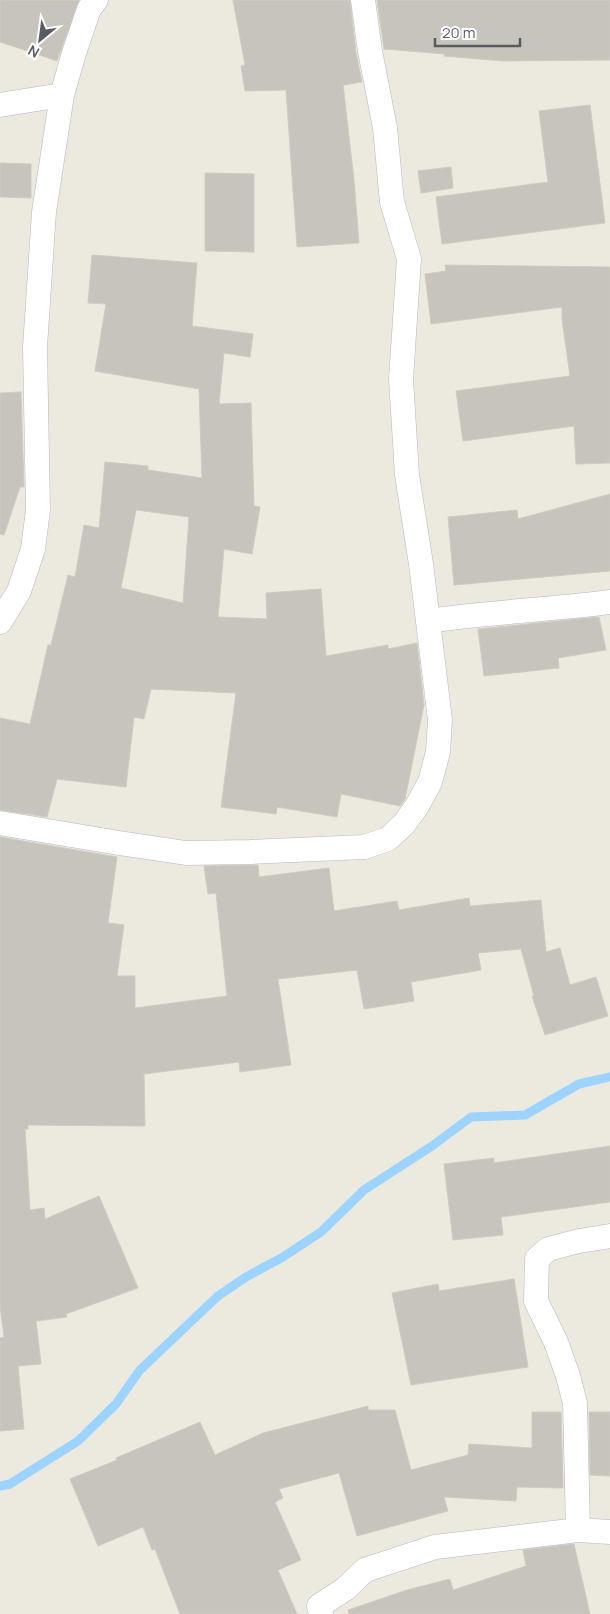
<svg xmlns="http://www.w3.org/2000/svg" width="610" height="1614" font-family="Manrope,sans-serif">
<rect width="100%" height="100%" fill="#ece9df"/>
<g fill="none" stroke-linecap="round" stroke-linejoin="round">
<path stroke="#9dd4ff" stroke-width="9" d="M 0,1486 L 10,1484 L 78,1441 L 116,1404 L 140,1370 L 218,1296 L 246,1277 L 283,1257 L 321,1232 L 364,1190 L 432,1146 L 471,1117 L 525,1115 L 579,1084 L 610,1077"/>
</g>
<path fill="#c7c4bd" stroke="#d1cbbe" fill-rule="evenodd" d="M 0,0 L 79,0 L 57,61 L 0,42 Z
M 233,0 L 350,0 L 356,53 L 362,82 L 343,85 L 354,180 L 359,243 L 297,247 L 286,90 L 245,91 L 241,66 L 245,65 Z
M 377,0 L 610,0 L 610,60 L 503,61 L 444,56 L 445,54 L 384,49 Z
M 590,105 L 605,223 L 442,244 L 436,197 L 548,182 L 539,111 Z
M 0,163 L 31,164 L 31,198 L 0,197 Z
M 451,167 L 453,188 L 421,193 L 418,171 Z
M 205,173 L 254,174 L 254,252 L 205,251 Z
M 92,255 L 197,263 L 192,326 L 253,334 L 250,357 L 224,353 L 219,404 L 251,403 L 254,506 L 260,507 L 252,554 L 224,549 L 218,617 L 267,619 L 266,593 L 321,589 L 326,656 L 388,645 L 388,649 L 417,643 L 424,705 L 405,799 L 400,806 L 341,794 L 337,817 L 277,807 L 276,814 L 221,807 L 236,693 L 151,689 L 144,719 L 134,717 L 126,787 L 57,779 L 47,817 L 0,810 L 0,718 L 30,724 L 48,645 L 51,645 L 68,575 L 75,577 L 84,525 L 99,528 L 105,462 L 148,466 L 148,470 L 202,478 L 199,389 L 95,371 L 106,304 L 88,303 ZM 136,510 L 189,517 L 183,603 L 121,588 Z
M 445,265 L 610,267 L 610,463 L 576,464 L 574,426 L 463,441 L 456,391 L 570,376 L 562,319 L 562,307 L 431,324 L 425,274 L 446,271 Z
M 21,392 L 24,487 L 20,487 L 4,535 L 0,534 L 0,393 Z
M 610,494 L 610,571 L 454,585 L 448,517 L 517,510 L 518,519 Z
M 599,617 L 606,650 L 558,658 L 559,668 L 484,676 L 478,629 Z
M 0,837 L 117,857 L 108,923 L 124,925 L 117,976 L 135,976 L 135,1008 L 227,996 L 216,893 L 208,894 L 204,866 L 258,865 L 259,877 L 329,868 L 334,911 L 397,901 L 399,910 L 469,898 L 470,906 L 541,900 L 546,952 L 560,948 L 570,985 L 596,977 L 608,1016 L 545,1035 L 532,996 L 534,996 L 521,949 L 478,953 L 481,970 L 411,982 L 414,1001 L 364,1009 L 357,970 L 278,979 L 291,1065 L 240,1072 L 239,1062 L 144,1074 L 145,1126 L 28,1125 L 28,1129 L 25,1129 L 30,1210 L 44,1208 L 45,1219 L 99,1196 L 138,1288 L 66,1314 L 67,1317 L 36,1321 L 41,1364 L 18,1366 L 24,1429 L 0,1431 L 0,1338 L 4,1337 L 0,1306 Z
M 610,1146 L 610,1202 L 501,1217 L 503,1235 L 453,1240 L 444,1164 L 494,1158 L 494,1163 Z
M 514,1279 L 528,1367 L 411,1385 L 392,1293 L 438,1284 L 439,1291 Z
M 368,1406 L 368,1410 L 395,1410 L 411,1470 L 468,1455 L 469,1444 L 532,1448 L 532,1412 L 561,1412 L 563,1488 L 517,1487 L 516,1501 L 444,1497 L 448,1511 L 357,1536 L 339,1473 L 279,1489 L 283,1498 L 275,1502 L 301,1560 L 278,1570 L 297,1614 L 180,1614 L 155,1549 L 152,1550 L 143,1527 L 98,1546 L 70,1479 L 117,1460 L 116,1458 L 200,1422 L 215,1455 L 263,1433 Z
M 589,1412 L 610,1412 L 610,1476 L 590,1475 Z
M 574,1544 L 590,1614 L 349,1614 L 348,1610 L 407,1590 L 450,1579 L 453,1590 L 526,1566 L 523,1550 Z"/>
<g fill="none" stroke-linecap="round" stroke-linejoin="round">
<defs>
<path id="minor" d="M 0,105 L 62,95
M 428,621 C 488,612 550,610 610,602
M 0,622 L 19,591 L 33,549 L 38,510 L 35,347 L 44,212 L 62,95 L 74,53 L 89,9 L 96,0
M 0,823 L 119,843 L 186,853 L 250,852 L 364,847 L 388,839 L 404,824 L 417,806 L 430,782 L 438,752 L 440,720 L 421,564 L 407,475 L 401,379 L 409,259 L 392,202 L 385,128 L 370,51 L 363,0
M 578,1530 L 575,1403 L 568,1376 L 556,1342 L 536,1301 L 537,1259 L 548,1249 L 579,1241 L 610,1236
M 321,1614 L 319,1606 L 345,1589 L 365,1570 L 435,1547 L 578,1530 L 610,1532"/>
</defs>
<use href="#minor" stroke="#b5b8bd" stroke-width="25"/>
<use href="#minor" stroke="#fff" stroke-width="24"/>
</g>
<g transform="translate(40 40) rotate(209)" stroke="#ffffff" stroke-width="4" paint-order="stroke">
<path d="M0-4L9 19L0 12L-9 19Z" fill="#585c61"/>
<text y="-8" font-size="14" font-weight="bold" text-anchor="middle" fill="#585c61">N</text>
</g>
<path d="M435 38v8h85v-8" fill="none" stroke="#585c61" stroke-width="2.5"/>
<text x="442" y="38" font-size="15" fill="#585c61" stroke="#ffffff" stroke-width="4" paint-order="stroke">20 m</text>
</svg>
